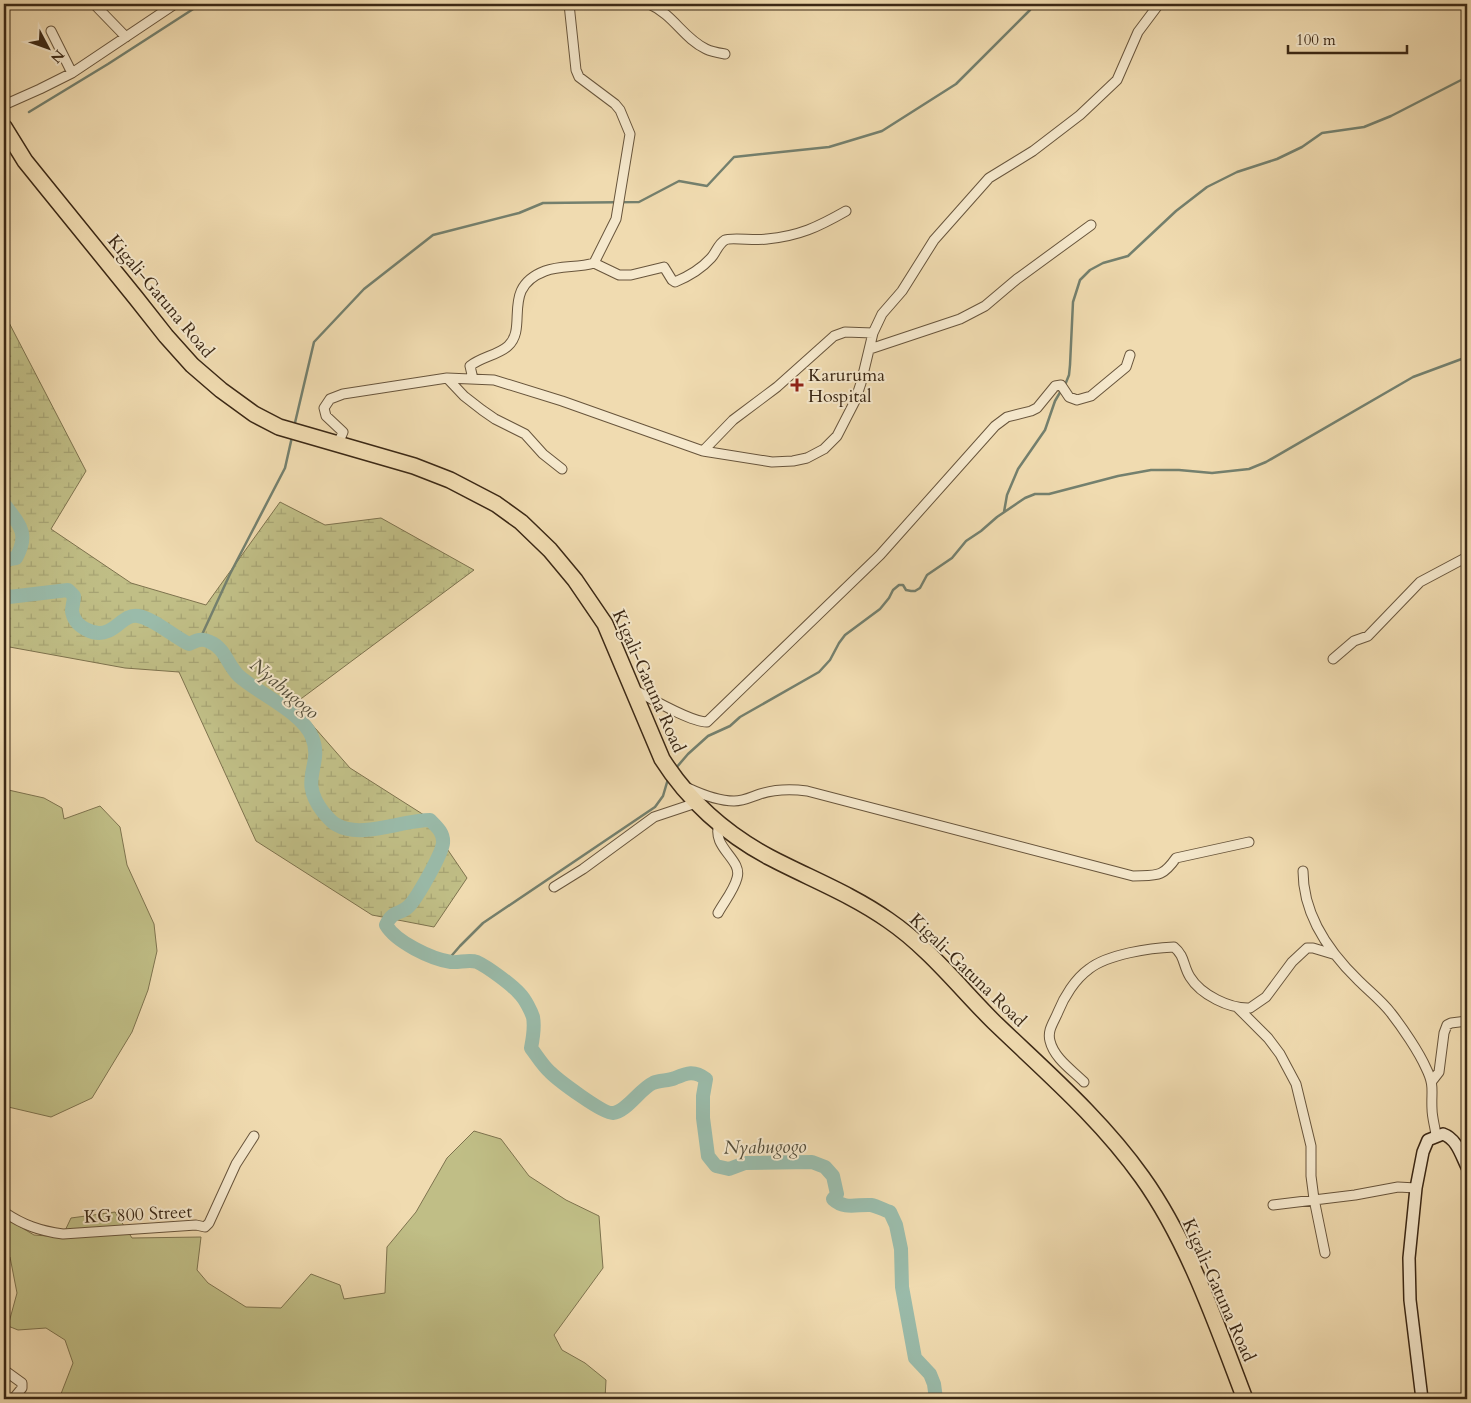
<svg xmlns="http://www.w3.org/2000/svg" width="1471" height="1403" font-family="Cardo,serif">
<defs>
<pattern id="wetland-marsh" width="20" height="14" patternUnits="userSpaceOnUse" patternTransform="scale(1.25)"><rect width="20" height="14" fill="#c0be86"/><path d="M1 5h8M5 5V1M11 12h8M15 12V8" fill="none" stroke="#a6a373"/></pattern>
</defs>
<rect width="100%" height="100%" fill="#f0dbb0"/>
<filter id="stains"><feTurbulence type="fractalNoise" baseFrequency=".004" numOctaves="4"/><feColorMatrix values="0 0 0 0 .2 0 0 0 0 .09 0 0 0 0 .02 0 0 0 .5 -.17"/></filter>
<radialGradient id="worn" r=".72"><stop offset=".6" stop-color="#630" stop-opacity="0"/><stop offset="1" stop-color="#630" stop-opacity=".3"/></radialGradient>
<path fill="#c0be86" stroke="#7e734e" d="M 4,789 L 44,798 L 62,808 L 64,819 L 100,806 L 120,827 L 127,865 L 154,924 L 157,951 L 148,990 L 132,1032 L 92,1098 L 51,1117 L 4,1106 Z
M 474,1131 L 501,1139 L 529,1176 L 566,1200 L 599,1216 L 603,1268 L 554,1335 L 562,1350 L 585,1363 L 606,1380 L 605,1399 L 59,1399 L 73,1363 L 65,1340 L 46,1328 L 18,1330 L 8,1326 L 17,1293 L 10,1257 L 4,1253 L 4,1217 L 34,1235 L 62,1237 L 71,1218 L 115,1212 L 132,1238 L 201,1237 L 197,1270 L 208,1283 L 246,1307 L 281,1308 L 311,1274 L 340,1285 L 344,1299 L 385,1293 L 387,1247 L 416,1212 L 447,1158 Z"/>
<path fill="url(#wetland-marsh)" stroke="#7e734e" d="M 4,313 L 86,471 L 51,529 L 131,583 L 206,605 L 280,502 L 325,525 L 381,518 L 474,570 L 294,704 L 350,768 L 424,815 L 467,878 L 434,927 L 372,915 L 256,841 L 179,672 L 125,668 L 4,646 Z"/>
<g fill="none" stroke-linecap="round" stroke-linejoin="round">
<path stroke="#74806e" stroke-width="2.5" d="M 29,112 L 108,64 L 201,4
M 1065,385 L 1069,375 L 1070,365 L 1073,302 L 1080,280 L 1090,270 L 1103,263 L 1128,256 L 1176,211 L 1207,187 L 1237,172 L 1277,159 L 1302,147 L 1322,133 L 1364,127 L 1391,116 L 1467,77
M 294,427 L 314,342 L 364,289 L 433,235 L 519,213 L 543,203 L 639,202 L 679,181 L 707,186 L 734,157 L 829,147 L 882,131 L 956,84 L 1030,10 L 1033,4
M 1004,512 L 1007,495 L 1018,469 L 1045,430 L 1055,401 L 1062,389
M 200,639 L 230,574 L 285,468 L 292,437
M 676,768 L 688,754 L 708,736 L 730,726 L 740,717 L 819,672 L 830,660 L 839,643 L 845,635 L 880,609 L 889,598 L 893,590 L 899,585 L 903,585 L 906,590 L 911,591 L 915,591 L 920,588 L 927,575 L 952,558 L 966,541 L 981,531 L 997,517 L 1025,498 L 1035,494 L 1049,494 L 1118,476 L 1151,470 L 1179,470 L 1212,473 L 1249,469 L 1266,462 L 1413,377 L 1467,357
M 447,961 L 460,946 L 483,923 L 655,807 L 663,796 L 668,779"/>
<path stroke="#9abbaa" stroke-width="14" d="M 4,504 C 19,524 30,533 16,558 L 4,560
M 4,593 L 9,597 L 68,590 L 74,596 C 74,601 72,607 72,611 C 74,627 95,637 108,631 C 119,627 125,614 138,616 C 153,618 174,637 189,644 C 197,640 202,638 210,642 C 225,648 228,666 239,676 C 259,694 302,712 312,737 C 324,766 297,778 323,812 C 327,816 332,823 337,825 C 360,839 403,820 430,820 C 437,827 444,833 443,843 C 442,854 417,898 409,906 C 401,915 393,909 386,925 C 396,942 431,959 451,962 C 459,963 469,959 477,962 C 488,967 512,985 520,994 C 525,999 531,1011 533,1017 C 535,1027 533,1038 531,1048 C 537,1056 543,1066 550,1072 C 558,1080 603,1114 613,1113 C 626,1112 640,1089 653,1083 C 660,1080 668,1081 675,1078 C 687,1073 694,1070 706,1079 L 703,1096 L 703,1118 L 708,1156 L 716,1166 L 729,1169 L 745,1163 L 812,1162 L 825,1167 L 833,1176 L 837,1194 L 833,1199 C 845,1210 857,1204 871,1205 C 877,1206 884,1210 890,1212 L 896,1225 L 901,1249 L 902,1287 L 915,1358 L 930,1374 L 934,1384 L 936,1399"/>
<defs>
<path id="street" d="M 94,4 L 126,37
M 649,4 C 674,15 683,38 706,49 C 712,52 719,53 725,54
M 51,31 L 72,73
M 4,105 L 40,89 L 72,73 L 175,4
M 594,263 L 619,275 L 631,275 L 664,267 L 672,280 L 675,282 C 687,277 702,268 711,258 C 716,253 718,244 725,240 C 730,237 757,241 767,239 C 799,236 818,227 846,211
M 870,349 L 960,319 L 985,306 L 1017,279 L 1091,225
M 447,378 L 464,396 L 482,410 L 495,419 L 525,434 L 543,454 L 562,469
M 473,379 L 470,366 C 481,357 498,355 508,346 C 529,327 500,288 545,271 C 561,265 578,268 594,263 L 616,219 L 630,134 L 620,110 L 615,104 L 579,77 L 576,70 L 569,4
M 338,444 L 343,432 L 326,416 L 324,408 L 330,399 L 343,394 L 447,378 L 494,380 L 562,401 L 703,451 L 772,462 L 793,461 L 807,458 L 824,449 L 837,436 L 855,401 L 861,383 L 873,333 L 882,314 L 902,291 L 934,240 L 989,178 L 1033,151 L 1080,115 L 1117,80 L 1138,32 L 1159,4
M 703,451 L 733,420 L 777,387 L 834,336 L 845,332 L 873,333
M 1333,659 L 1354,641 L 1368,636 L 1420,582 L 1467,557
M 633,689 C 650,698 690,722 707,722 L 880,555 L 995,426 L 1007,417 L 1031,411 L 1037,408 L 1055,386 L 1061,385 L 1069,397 L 1077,400 L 1091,396 L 1126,367 L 1130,355
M 688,788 C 703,795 718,801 734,801 C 744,801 751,797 760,794 C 776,789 791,789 807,791 L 1133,876 C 1157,875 1162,878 1176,858 L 1249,842
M 1303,871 C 1303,915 1328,951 1359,981 C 1369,991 1382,1001 1391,1013 C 1402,1027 1419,1052 1426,1068 C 1435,1086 1431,1091 1432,1109 C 1432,1117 1435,1127 1436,1135
M 554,887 L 583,869 L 654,817 L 696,803
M 718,913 C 724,902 734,890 737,878 C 743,859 711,848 719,824
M 1237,1007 L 1268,1038 L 1280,1054 L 1296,1084 L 1311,1146 L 1311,1176 L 1314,1199 L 1325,1253
M 1432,1081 L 1439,1072 L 1444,1033 L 1447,1025 L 1451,1023 L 1467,1021
M 1084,1082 C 1072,1070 1054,1058 1050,1041 C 1047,1030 1054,1022 1058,1012 C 1064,997 1075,979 1089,969 C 1108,954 1150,948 1174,947 C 1185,956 1183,966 1190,977 C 1201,995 1230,1009 1250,1008 L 1266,997 L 1292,962 L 1307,948 L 1313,948 L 1333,954
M 1273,1205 L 1355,1195 L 1398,1187 L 1416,1188
M 4,1212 C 23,1225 40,1231 63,1234 L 196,1225 L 205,1227 L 209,1223 L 236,1164 L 254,1136
M 4,1370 L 22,1383 L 22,1388 L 13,1399"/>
<path id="secondary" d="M 1422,1399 L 1410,1300 L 1409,1258 L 1416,1188 L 1423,1152 L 1428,1140 L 1443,1134 C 1457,1139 1461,1155 1467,1167"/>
<path id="highway" d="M 4,127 L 25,161 L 46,187 L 136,298 L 166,336 L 192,365 L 221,390 L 254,414 L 279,427 L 414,466 L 450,480 L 496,504 L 521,522 L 550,550 L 575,580 L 605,624 L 662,759 C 688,800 726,834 769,857 C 809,878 851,894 888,920 C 929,948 959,987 994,1022 C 1046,1072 1100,1118 1142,1177 C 1188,1241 1217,1326 1245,1399"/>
</defs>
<use href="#street" stroke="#68553c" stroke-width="11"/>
<use href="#secondary" stroke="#3b2815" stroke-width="14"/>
<use href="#highway" stroke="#3b2815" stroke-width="18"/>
<use href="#street" stroke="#f5e8cc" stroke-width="9"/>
<use href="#secondary" stroke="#f5e8cc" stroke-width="11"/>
<use href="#highway" stroke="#f0dbb0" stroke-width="15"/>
</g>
<path fill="#8f2418" stroke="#f5e8cc" stroke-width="2" d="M794.5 377.5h5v5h5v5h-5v5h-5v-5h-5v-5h5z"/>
<g text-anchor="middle" stroke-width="4" stroke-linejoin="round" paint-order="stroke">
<g font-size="18" fill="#3b2815" stroke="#f5e8cc">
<text transform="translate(161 296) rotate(50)" y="6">Kigali-Gatuna Road</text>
<text transform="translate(649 681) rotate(66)" y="6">Kigali-Gatuna Road</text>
<text transform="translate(968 970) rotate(44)" y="6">Kigali-Gatuna Road</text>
<text transform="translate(138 1214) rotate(-3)" y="6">KG 800 Street</text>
<text transform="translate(1219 1290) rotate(66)" y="6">Kigali-Gatuna Road</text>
</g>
<g font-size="18" fill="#3b2815" stroke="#f5e8cc" text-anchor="start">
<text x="808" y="381">Karuruma<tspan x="808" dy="21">Hospital</tspan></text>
</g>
<g font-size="19" font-style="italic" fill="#534d3a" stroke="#f5e8cc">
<text transform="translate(285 688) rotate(40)" y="7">Nyabugogo</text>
<text transform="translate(765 1146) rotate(-1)" y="7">Nyabugogo</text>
</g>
</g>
<rect width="1471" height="1403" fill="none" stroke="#f0dbb0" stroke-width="20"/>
<rect x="5" y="5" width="1461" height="1393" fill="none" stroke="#3b2815" stroke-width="2.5"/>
<rect x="10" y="10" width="1451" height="1383" fill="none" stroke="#3b2815"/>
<g transform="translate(48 48) rotate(131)" stroke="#f5e8cc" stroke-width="4" paint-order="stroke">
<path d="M0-4L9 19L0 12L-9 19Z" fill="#3b2815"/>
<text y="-8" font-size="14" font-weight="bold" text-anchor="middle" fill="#3b2815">N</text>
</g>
<path d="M1288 45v8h119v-8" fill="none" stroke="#3b2815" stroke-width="2.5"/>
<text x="1296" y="45" font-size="15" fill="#3b2815" stroke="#f5e8cc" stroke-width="4" paint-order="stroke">100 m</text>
<rect width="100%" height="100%" filter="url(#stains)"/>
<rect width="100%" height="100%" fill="url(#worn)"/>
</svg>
